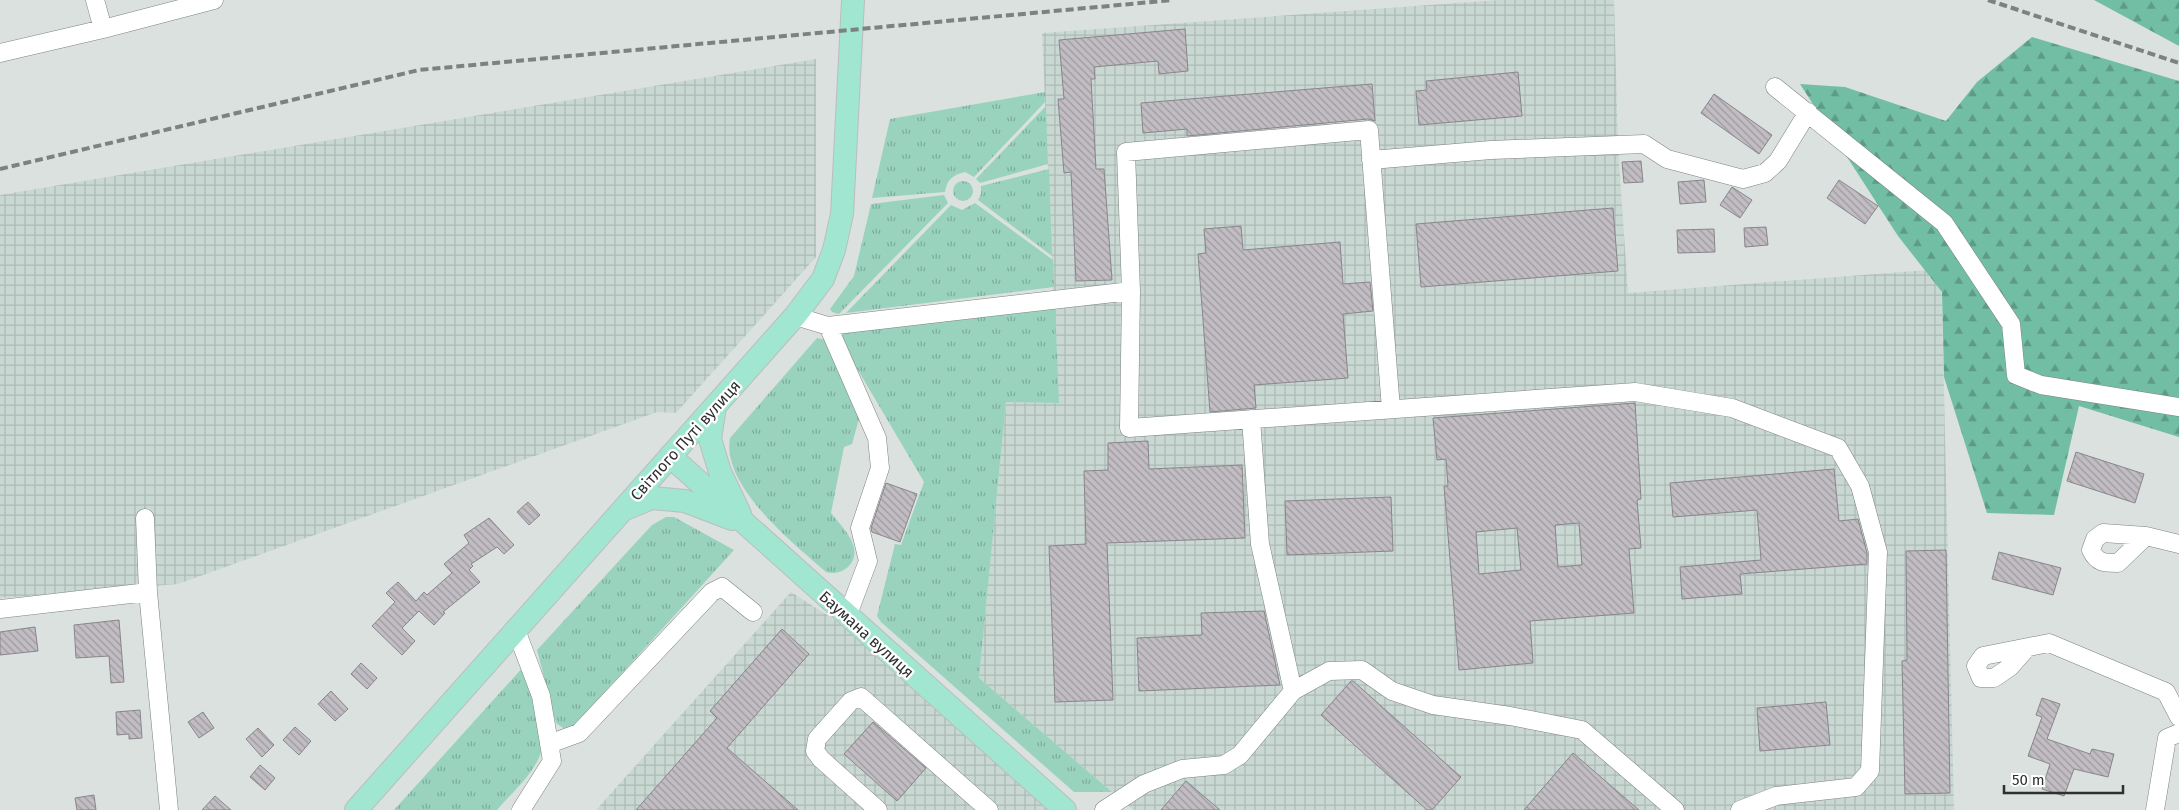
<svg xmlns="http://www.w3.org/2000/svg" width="2179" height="810" font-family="'Fira Sans',sans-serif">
<defs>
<pattern id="industrial-grid" width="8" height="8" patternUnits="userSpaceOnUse" patternTransform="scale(1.25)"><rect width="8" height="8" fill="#c9d8d2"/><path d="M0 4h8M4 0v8" fill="none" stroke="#adbab5"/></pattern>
<pattern id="grass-tufts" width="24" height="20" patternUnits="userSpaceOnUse" patternTransform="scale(1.25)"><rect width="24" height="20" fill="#99d3be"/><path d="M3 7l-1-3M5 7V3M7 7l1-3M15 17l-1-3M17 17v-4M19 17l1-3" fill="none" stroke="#7dac9b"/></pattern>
<pattern id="forest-firs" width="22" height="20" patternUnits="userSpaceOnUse" patternTransform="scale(1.25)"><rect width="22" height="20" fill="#71bea5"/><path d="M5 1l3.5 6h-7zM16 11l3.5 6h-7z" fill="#5d9b87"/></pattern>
<pattern id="building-back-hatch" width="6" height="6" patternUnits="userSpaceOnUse" patternTransform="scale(1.25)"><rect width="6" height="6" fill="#c1bdc3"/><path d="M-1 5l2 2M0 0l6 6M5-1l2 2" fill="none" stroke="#9d9a9f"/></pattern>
</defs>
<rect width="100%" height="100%" fill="#dae1de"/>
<path fill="url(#industrial-grid)" d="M 1499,0 L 1614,0 L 1618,146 L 1628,293 L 1941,269 L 1954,810 L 1133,810 L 979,678 L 1006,402 L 1058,403 L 1042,33 Z
M 816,59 L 816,257 L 676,413 L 657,412 L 178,584 L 0,598 L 0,195 Z
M 791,592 L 841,624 L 1051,810 L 596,810 Z"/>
<path fill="url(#grass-tufts)" d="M 1045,92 L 1045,102 L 974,177 L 965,172 C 953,175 947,179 945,192 L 872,198 L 890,119 Z
M 1046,106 L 1048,164 L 980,183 L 976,179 Z
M 1049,169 L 1052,256 L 978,200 L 981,194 L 981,186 Z
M953 191a10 10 0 1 1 20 0a10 10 0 1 1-20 0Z
M 944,195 L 948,203 L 839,314 L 832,312 L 830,309 L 854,276 L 871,204 Z
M 975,203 L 1053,260 L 1054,287 L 846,313 L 951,205 L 962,210 Z
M 1055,305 L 1059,403 L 1006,402 L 979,678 L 1112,792 L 1074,792 L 881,622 L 877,616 L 895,544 L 901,545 L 924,482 L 835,331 Z
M 817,338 L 826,340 L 831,348 L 859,419 L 852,444 L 844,447 L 831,513 C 842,527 866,549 848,567 C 841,573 834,574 826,572 C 794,544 721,486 730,438 Z
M 666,517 L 674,517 L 734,550 L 573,727 L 566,730 L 556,723 L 537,650 L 652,525 Z
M 525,665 L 543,745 C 538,771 514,790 497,810 L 394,810 Z"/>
<path fill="url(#forest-firs)" d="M 2094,0 L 2179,0 L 2179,46 Z
M 2032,37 L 2179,81 L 2179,437 L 2079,406 L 2054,515 L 1987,513 L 1944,377 L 1942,292 L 1898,236 L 1800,84 L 1845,87 L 1946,121 L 1977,82 Z"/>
<path fill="url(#building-back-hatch)" stroke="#89868b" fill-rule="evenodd" d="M 1185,29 L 1188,71 L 1159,74 L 1158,61 L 1094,67 L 1095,79 L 1091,79 L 1096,169 L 1104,169 L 1112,280 L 1076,281 L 1071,172 L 1064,173 L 1058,99 L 1064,99 L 1059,40 Z
M 1518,72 L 1522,116 L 1419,125 L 1416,91 L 1427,90 L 1426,81 Z
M 1372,84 L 1375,121 L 1368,119 L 1187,136 L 1187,129 L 1143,133 L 1141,103 Z
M 1714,94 L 1772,135 L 1759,154 L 1701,113 Z
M 1641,161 L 1643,182 L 1624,183 L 1622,162 Z
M 1704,180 L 1706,202 L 1680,204 L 1678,182 Z
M 1839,180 L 1878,206 L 1865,224 L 1827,198 Z
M 1732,187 L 1752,200 L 1740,218 L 1720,205 Z
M 1613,208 L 1618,271 L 1421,287 L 1416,224 Z
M 1241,226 L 1243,250 L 1340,242 L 1343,284 L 1370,282 L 1373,311 L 1343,314 L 1348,378 L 1254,385 L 1256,408 L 1210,412 L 1198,254 L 1206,253 L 1204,229 Z
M 1766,227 L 1768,245 L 1745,247 L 1744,228 Z
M 1714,229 L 1715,252 L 1678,253 L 1677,230 Z
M 1635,403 L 1641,499 L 1637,500 L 1641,548 L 1629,549 L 1634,613 L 1530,621 L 1533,663 L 1459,670 L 1444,486 L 1448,486 L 1446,459 L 1437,460 L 1433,418 ZM 1579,523 L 1582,565 L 1558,567 L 1555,525 ZM 1517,528 L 1521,570 L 1479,574 L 1476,532 Z
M 1148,441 L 1149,469 L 1242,465 L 1245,538 L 1107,543 L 1113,700 L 1055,702 L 1049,546 L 1086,544 L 1084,471 L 1108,470 L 1108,443 Z
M 2076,452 L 2144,474 L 2135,503 L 2067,481 Z
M 1834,469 L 1839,521 L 1858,519 L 1867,553 L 1867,564 L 1740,574 L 1742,594 L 1682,599 L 1680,567 L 1761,560 L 1757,510 L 1673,517 L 1670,483 Z
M 886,483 L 917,494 L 900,542 L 872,532 L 871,528 Z
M 1391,497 L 1393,551 L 1287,555 L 1285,501 Z
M 528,502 L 540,515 L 529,525 L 517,512 Z
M 489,518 L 514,545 L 504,554 L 497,547 L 471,564 L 473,566 L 469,570 L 480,582 L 443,612 L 445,613 L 434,625 L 419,611 L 402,628 L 415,641 L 402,655 L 372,626 L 395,602 L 386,593 L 398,582 L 416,601 L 424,592 L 427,595 L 452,573 L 444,564 L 469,543 L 464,535 Z
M 1946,550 L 1950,793 L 1905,794 L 1902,661 L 1907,660 L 1906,551 Z
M 1999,552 L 2061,568 L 2053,595 L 1992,579 Z
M 1264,611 L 1280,685 L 1139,691 L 1137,638 L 1202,635 L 1201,613 Z
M 119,620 L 124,682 L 111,683 L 109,656 L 76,658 L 74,625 Z
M 35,627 L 38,651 L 0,655 L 0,632 Z
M 782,629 L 809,654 L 727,748 L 798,810 L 636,810 L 717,718 L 710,711 Z
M 361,663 L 377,678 L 367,689 L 351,674 Z
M 1351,681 L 1353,681 L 1461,777 L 1432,810 L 1427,810 L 1321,715 Z
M 331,691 L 348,709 L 335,721 L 318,704 Z
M 2042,698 L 2060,704 L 2047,739 L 2090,754 L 2092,749 L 2114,754 L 2108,777 L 2074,769 L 2064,796 L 2042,789 L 2050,764 L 2028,756 L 2042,717 L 2036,715 Z
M 1826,702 L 1830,745 L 1760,751 L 1757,708 Z
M 140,710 L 142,738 L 129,739 L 129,734 L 117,735 L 116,712 Z
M 203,712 L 214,728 L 199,738 L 188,722 Z
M 873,722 L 926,768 L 897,801 L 844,754 Z
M 295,727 L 311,741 L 299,755 L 283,740 Z
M 258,728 L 274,745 L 262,757 L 246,739 Z
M 1573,753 L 1639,810 L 1524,810 Z
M 260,765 L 275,778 L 265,790 L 250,777 Z
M 1186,781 L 1220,810 L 1161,810 Z
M 94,795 L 96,810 L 77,810 L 75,798 Z
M 215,796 L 231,810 L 202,810 Z"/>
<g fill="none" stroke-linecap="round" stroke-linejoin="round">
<defs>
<path id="minor" d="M 95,0 L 103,29
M 0,53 L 103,29 L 214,0
M 1775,87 L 1944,223 L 2011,324 L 2016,375 L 2041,385 L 2179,407
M 1371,160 L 1491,150 L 1644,144 L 1667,159 L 1743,179 L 1765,173 L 1778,161 L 1808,112
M 1131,291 L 1126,152 L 1369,130 L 1391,409
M 795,316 L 828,326 L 877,438 L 880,468 L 860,528 L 868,561 L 847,617
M 828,326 L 1131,291 L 1129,428 L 1635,392 L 1732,408 L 1838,448 L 1860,486 L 1878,552 L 1870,771 L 1856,787 L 1776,796 L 1740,810
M 1251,419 L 1260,544 L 1293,691
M 145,518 L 148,592 L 169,810
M 2146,536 L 2118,563 C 2104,563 2097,563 2091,550 L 2095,539 L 2103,533 L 2146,536 L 2179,544
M 0,609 L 148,592
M 516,630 L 541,696 L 552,761 L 521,810
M 2026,649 L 2010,667 L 1994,678 L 1981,678 L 1976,666 L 1983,656 L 2049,643 L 2166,692 L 2179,717
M 549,744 L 579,733 L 712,592 L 722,587 L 753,612
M 878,810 L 821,759 L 815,751 L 817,739 L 851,701 L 861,697 L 989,810
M 1104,810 L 1144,784 L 1182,769 L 1224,765 L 1240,755 L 1293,691 L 1329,671 L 1362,670 L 1392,691 L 1433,705 L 1510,716 L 1582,730 L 1675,810
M 2155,810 L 2167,738 L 2179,733"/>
<path id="major" d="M 715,406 L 710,439 L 720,472 L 740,514
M 670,456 L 1065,810
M 625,509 L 652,498 L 685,501 L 732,519
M 356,810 L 795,316 L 823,279 L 834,250 L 842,214 L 853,0"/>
</defs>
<use href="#minor" stroke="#7d8381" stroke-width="19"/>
<use href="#major" stroke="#bcbdbd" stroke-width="24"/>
<use href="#minor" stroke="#fff" stroke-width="18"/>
<use href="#major" stroke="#a1e6d1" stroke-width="22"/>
<path stroke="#7d817f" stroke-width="4" stroke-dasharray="8 4" stroke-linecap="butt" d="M 1988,0 L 2179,63
M 0,169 L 419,70 L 1173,0"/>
</g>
<g text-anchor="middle" stroke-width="4.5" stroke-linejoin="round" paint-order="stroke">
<g font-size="16" fill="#2f3130" stroke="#fff">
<text transform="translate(685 440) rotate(-48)" y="6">Світлого Путі вулиця</text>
<text transform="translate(867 634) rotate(42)" y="6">Баумана вулиця</text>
</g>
</g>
<path d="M2004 785v8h119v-8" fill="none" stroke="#2f3130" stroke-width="2.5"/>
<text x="2012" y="785" font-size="15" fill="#2f3130" stroke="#ffffff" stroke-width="4" paint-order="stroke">50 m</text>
</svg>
